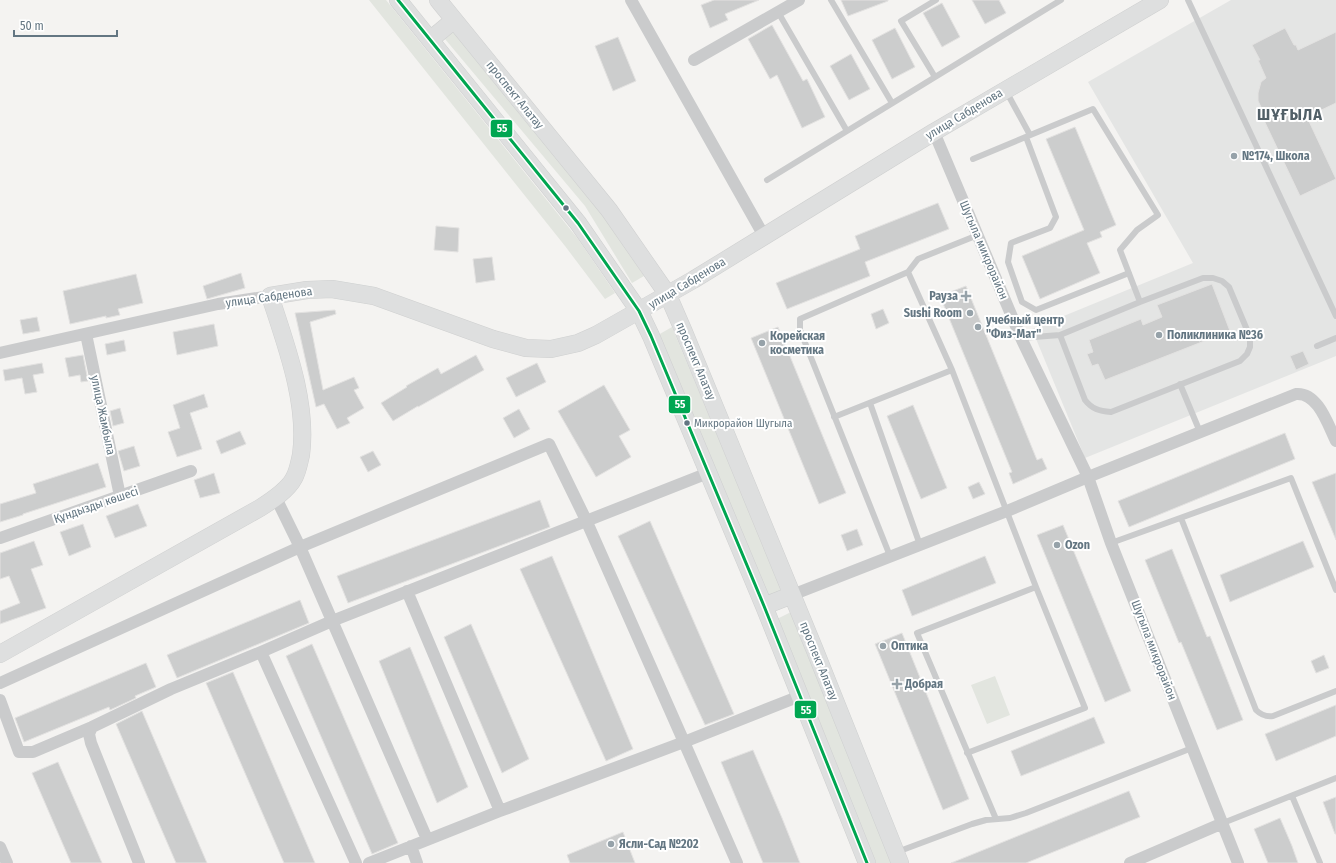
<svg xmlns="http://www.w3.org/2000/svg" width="1336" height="863" font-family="'Fira Sans Condensed',sans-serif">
<rect width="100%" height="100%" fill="#f4f3f1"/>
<path fill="#e4e5e4" d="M 1231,0 L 1336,0 L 1336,356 L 1085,458 L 1032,329 L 1193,263 L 1088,82 Z"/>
<path fill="#e2e5df" d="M 369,0 L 386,0 L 578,239 L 615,293 L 605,299 L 565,246 Z
M 452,32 L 458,33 L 595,202 L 644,276 L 632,283 L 585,206 L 445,39 L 446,36 Z
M 672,327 L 780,586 L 780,593 L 771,596 L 768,594 L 658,335 Z
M 791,612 L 892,863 L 876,863 L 777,619 Z
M 995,676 L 1010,715 L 987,724 L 971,685 Z"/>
<path fill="#cccdcd" stroke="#e3e2e1" d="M 714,0 L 759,0 L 725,14 L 728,20 L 710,28 L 701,5 Z
M 841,0 L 888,0 L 888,1 L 848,16 Z
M 972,0 L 999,0 L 1006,13 L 985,24 Z
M 942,3 L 960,37 L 942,47 L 923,13 Z
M 772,25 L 803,81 L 807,79 L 825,117 L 802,128 L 777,75 L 770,79 L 748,39 Z
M 895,28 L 915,67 L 892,79 L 872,40 Z
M 1285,28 L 1294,45 L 1296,45 L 1298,50 L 1336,32 L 1336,103 L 1307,117 L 1336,179 L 1300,196 L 1260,112 L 1263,111 L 1258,101 L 1258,93 L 1261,82 L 1266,78 L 1258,60 L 1260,60 L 1252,45 Z
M 618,37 L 636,81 L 613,91 L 595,46 Z
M 851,54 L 870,89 L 849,100 L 830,66 Z
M 1075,127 L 1116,225 L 1100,232 L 1102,237 L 1087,243 L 1100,273 L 1040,299 L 1022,256 L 1084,230 L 1046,139 Z
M 938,203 L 949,229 L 865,262 L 870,276 L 787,309 L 776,283 L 860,249 L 855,236 Z
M 436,226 L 459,228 L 458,252 L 434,250 Z
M 492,257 L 495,280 L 476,283 L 473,259 Z
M 241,273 L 245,288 L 207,299 L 203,286 Z
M 136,274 L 143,303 L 118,309 L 120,315 L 106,318 L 106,316 L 70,324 L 63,291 Z
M 1212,284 L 1230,331 L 1105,380 L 1098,364 L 1092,366 L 1087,354 L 1093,352 L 1089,340 L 1141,319 L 1143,325 L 1162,317 L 1157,305 Z
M 966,286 L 1037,460 L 1042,458 L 1047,469 L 1013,484 L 1009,473 L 1012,472 L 940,296 Z
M 883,309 L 889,323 L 876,329 L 871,314 Z
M 335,310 L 336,314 L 310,322 L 323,390 L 354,377 L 359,388 L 354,390 L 364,408 L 347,418 L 350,423 L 337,429 L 324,404 L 316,407 L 295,313 Z
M 37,317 L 40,331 L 23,334 L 20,320 Z
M 214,324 L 218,346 L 177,355 L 173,332 Z
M 778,327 L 846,493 L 819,504 L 751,338 Z
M 124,340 L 126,351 L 107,355 L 105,344 Z
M 1303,351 L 1309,364 L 1296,370 L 1290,356 Z
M 83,355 L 88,381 L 81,382 L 80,375 L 69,377 L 65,358 Z
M 476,355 L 484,370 L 418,407 L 418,406 L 393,421 L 381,403 L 407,387 L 406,386 L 438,368 L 441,374 Z
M 42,363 L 44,373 L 33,375 L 37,392 L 25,394 L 22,378 L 5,381 L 3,370 Z
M 537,363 L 546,382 L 516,397 L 506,378 Z
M 604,385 L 630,430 L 619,436 L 631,457 L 596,477 L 558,411 Z
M 204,394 L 208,407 L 190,413 L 202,449 L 177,457 L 168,432 L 180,428 L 173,405 Z
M 913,405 L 947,488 L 921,499 L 887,416 Z
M 120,408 L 124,423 L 113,426 L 110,411 Z
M 519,409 L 530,429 L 514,438 L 503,418 Z
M 240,431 L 246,444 L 221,454 L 216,441 Z
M 1285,433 L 1295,459 L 1129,527 L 1118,501 Z
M 134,446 L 140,466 L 124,471 L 118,451 Z
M 373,451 L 381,465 L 368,472 L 360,457 Z
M 98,463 L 106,487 L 23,514 L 23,515 L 0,522 L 0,504 L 36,493 L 33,484 Z
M 214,473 L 220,493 L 200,498 L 194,480 Z
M 1336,473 L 1336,540 L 1312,482 Z
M 979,482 L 985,494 L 973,499 L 968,487 Z
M 540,500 L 550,527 L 348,603 L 337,576 Z
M 138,504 L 147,526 L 115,538 L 106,516 Z
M 650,521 L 734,714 L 705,725 L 618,536 Z
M 83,524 L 91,547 L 69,556 L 60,532 Z
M 1063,525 L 1131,691 L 1105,702 L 1037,535 Z
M 857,529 L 863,545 L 847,551 L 841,535 Z
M 34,541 L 43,565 L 31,569 L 46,608 L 0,624 L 0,611 L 20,603 L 9,576 L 0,579 L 0,553 Z
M 1303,541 L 1314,567 L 1230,602 L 1220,575 Z
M 1172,549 L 1207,637 L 1210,636 L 1243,720 L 1217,730 L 1181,642 L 1179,643 L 1145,560 Z
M 552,556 L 633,749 L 606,761 L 520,569 Z
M 985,556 L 996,583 L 912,616 L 902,590 Z
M 300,600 L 309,623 L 177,678 L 167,655 Z
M 471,624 L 529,759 L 502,773 L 444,637 Z
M 902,633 L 969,799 L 943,810 L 875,644 Z
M 312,644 L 398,843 L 372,854 L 286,656 Z
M 410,647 L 468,787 L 437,803 L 379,661 Z
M 1324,655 L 1329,668 L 1316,673 L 1311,661 Z
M 146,663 L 156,687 L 135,696 L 136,698 L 110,710 L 109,707 L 24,742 L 15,718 Z
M 233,672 L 315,863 L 284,863 L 206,683 Z
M 1336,705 L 1336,736 L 1276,761 L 1265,734 Z
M 142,711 L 207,863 L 176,863 L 116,724 Z
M 1094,717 L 1105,743 L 1021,776 L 1011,751 Z
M 753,750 L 782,818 L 800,863 L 763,863 L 721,762 Z
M 58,762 L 102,863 L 71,863 L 32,773 Z
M 1129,791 L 1140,817 L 1026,863 L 951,863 Z
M 1336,797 L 1336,834 L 1335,834 L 1323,802 Z
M 1280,818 L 1292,846 L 1298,863 L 1268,863 L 1254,829 Z
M 623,832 L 635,863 L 570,863 L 567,855 Z"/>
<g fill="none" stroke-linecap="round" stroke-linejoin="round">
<defs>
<path id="secondary" d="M 398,0 L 578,223 L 639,311 L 651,336 L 764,606 L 867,863
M 438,0 L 609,210 L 668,295 L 684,332 L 814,648 L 900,863
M 430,40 L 454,20
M 764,606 L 792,595
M 0,654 L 260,508 C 271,501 288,490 294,478 C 298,471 299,463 301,455 C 308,403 286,345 270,296 L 307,290 L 332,289 L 374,296 L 493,339 L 526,348 L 551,349 L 578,343 L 596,335 L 693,280 L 934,132 L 1160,0"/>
</defs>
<use href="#secondary" stroke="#cfd0d0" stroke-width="18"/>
<path stroke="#cacbcc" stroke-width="6" d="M 831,0 L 892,103
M 1188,0 L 1336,316
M 778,12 L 847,131
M 935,77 L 901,21 L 936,0
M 1006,91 L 1030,135
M 1026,137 L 1056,217 L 1050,228 L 1011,243 L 1008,262 L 1022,302 L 1036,310 L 1129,273
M 973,159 L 1093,109 L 1158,215 L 1137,230 L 1120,250 L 1140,302 L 1203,278 L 1213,278 L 1222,281 L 1229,287 L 1250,337 L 1250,347 L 1247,354 L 1240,361 L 1111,412 C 1099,411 1092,409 1085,400 L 1060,335 L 1140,302
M 767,180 L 1061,0
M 908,272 L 952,370 L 1036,587 L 1085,708 L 967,753
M 1021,338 L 1060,335
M 1317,346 L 1336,338
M 1180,384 L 1200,432
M 870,403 L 920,545
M 834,417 L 952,370
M 1181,518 L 1256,710 C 1261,715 1266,717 1273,716 L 1336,691
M 1111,543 L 1291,478 L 1336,590
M 890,556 L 800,330 L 800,319 L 908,272 L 918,259 L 978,235
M 1292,796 L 1320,863
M 996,819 L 917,633 L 1036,587
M 1223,823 L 1336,778
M 897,852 L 972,824 L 986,820 L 1010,818 L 1026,813 L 1192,748"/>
<path stroke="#cacbcc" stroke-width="12" d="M 631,0 L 764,236
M 694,60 L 799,0
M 86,334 L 120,496
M 0,353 L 218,304 L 270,296
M 276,498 L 300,547 L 427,839
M 0,538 L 191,471
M 407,591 L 500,811
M 792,595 L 1007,511 L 1088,477 L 1021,338 L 934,132
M 261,652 L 356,863
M 0,683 L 300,547 L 549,444 L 586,520 L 684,742 L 500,811 L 369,863
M 0,700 L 19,752 L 33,752 L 92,727
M 411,846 L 417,863
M 0,847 L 7,863
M 139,863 L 91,743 L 89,734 L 92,727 L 171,689 L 261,652 L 332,621 L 708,473
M 737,863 L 684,742 L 800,696
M 1130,863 L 1223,823
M 1238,863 L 1111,543 L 1088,477 L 1296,394 C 1318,392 1328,425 1336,441"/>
<use href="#secondary" stroke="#dedfdf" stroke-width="17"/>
<defs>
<path id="bus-1" d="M 398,0 L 578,223 L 639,311 L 651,336 L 764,606 L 867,863"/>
</defs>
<use href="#bus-1" stroke="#fff" stroke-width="6"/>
<use href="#bus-1" stroke="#00a651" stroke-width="3"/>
</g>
<g fill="#96a2a9" stroke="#fff" stroke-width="1.5">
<circle cx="1234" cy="156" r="4"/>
<path d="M964 290h4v4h4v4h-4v4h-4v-4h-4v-4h4z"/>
<circle cx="970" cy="313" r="4"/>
<circle cx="978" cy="327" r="4"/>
<circle cx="1159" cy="335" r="4"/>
<circle cx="762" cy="343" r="4"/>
<circle cx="1057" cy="545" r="4"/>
<circle cx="883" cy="646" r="4"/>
<path d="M895 678h4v4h4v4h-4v4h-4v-4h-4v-4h4z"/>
<circle cx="611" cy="844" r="4"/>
</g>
<g fill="#637682" stroke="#fff" stroke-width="1.5">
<circle cx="566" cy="208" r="3.5"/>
<circle cx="687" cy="423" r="3.5"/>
</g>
<g text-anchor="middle" stroke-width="4" stroke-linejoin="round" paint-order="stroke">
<g font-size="11" fill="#637682" stroke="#fff" text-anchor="start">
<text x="694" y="427">Микрорайон Шугыла</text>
</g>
<g font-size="12" fill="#637682" stroke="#fff">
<text transform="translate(515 95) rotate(51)" y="4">проспект Алатау</text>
<text transform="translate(964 114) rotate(-31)" y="4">улица Сабденова</text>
<text transform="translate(984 250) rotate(67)" y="4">Шугыла микрорайон</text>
<text transform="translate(687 283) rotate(-31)" y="4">улица Сабденова</text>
<text transform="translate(269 297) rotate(-8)" y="4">улица Сабденова</text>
<text transform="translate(696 361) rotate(67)" y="4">проспект Алатау</text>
<text transform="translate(103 415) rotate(78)" y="4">улица Жамбыла</text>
<text transform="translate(96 505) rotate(-19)" y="4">Құндызды көшесі</text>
<text transform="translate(1154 650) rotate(69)" y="4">Шугыла микрорайон</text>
<text transform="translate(819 661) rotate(68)" y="4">проспект Алатау</text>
</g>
<g font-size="12" font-weight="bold" fill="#637682" stroke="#fff" text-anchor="start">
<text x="1242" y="160">№174, Школа</text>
<text x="958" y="300" text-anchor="end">Рауза</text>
<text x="962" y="317" text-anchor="end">Sushi Room</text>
<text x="986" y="324">учебный центр<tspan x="986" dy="14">"Физ-Мат"</tspan></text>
<text x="1167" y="339">Поликлиника №36</text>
<text x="770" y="340">Корейская<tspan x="770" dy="14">косметика</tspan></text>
<text x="1065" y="549">Ozon</text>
<text x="891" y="650">Оптика</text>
<text x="905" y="688">Добрая</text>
<text x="619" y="848">Ясли-Сад №202</text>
</g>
<g font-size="16" font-weight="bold" letter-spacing="1" fill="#515f67" stroke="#fff">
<text x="1290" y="120">ШҰҒЫЛА</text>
</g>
</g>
<g stroke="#fff" stroke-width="1.5">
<rect x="490" y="119" width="23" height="19" rx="4" fill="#00a651"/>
<rect x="668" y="395" width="23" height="19" rx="4" fill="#00a651"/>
<rect x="794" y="700" width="23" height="19" rx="4" fill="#00a651"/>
</g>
<g font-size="11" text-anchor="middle" font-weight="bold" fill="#fff">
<text x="502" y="132">55</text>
<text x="680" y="408">55</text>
<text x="806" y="714">55</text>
</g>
<path d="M14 30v6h103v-6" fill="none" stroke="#637682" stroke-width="2"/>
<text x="20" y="30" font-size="12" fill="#637682" stroke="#ffffff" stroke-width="3" paint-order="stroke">50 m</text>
</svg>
